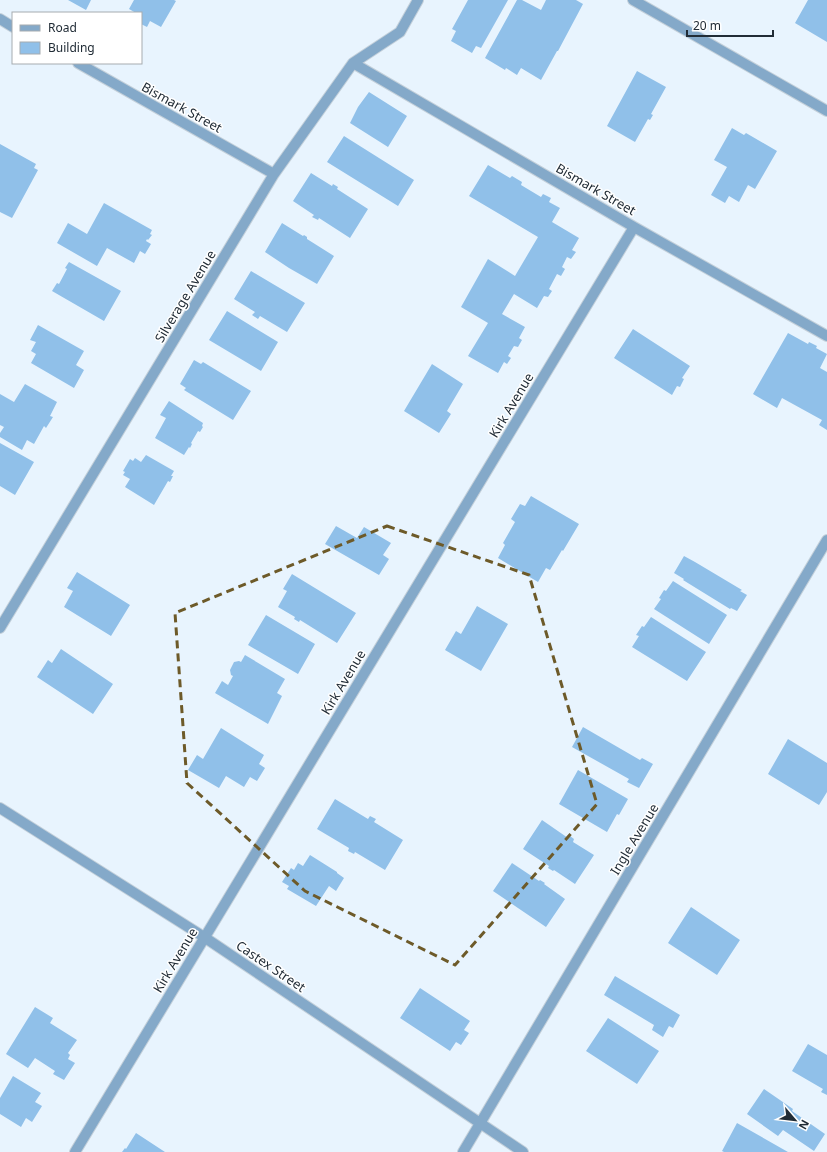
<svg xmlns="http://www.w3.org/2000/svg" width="827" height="1152" font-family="'Noto Sans',sans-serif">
<rect width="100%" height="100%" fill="#e8f4fe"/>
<path fill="#90c0e9" d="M 68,0 L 91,0 L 86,10 Z
M 134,0 L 174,0 L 176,1 L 161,27 L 150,21 L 147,27 L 141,24 L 141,13 L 136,13 L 129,9 Z
M 468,0 L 508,0 L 481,48 L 476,46 L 472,53 L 451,41 L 456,31 L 452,29 Z
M 517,0 L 522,0 L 541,10 L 546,0 L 576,0 L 583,4 L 558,51 L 557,51 L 541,80 L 521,68 L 517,75 L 506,68 L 505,70 L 485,58 Z
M 808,0 L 827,0 L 827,42 L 795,23 Z
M 637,71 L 666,87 L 651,114 L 653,115 L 650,120 L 648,119 L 635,142 L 607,126 Z
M 369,92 L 407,116 L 388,147 L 350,123 L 358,107 Z
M 732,128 L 744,135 L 746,133 L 777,151 L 755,189 L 748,185 L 739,202 L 729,196 L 725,203 L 711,195 L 727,167 L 714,160 Z
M 344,136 L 414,180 L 398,206 L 327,162 Z
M 0,144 L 36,164 L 34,168 L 38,170 L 12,218 L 0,212 Z
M 488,165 L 510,178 L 512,176 L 522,182 L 521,185 L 541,197 L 543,194 L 551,198 L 549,202 L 560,208 L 552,222 L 579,238 L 572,250 L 576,252 L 571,259 L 567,257 L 562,267 L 565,269 L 561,276 L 557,274 L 549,289 L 552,291 L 548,297 L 544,296 L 537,308 L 514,294 L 502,314 L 525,327 L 519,338 L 522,340 L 518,347 L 514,346 L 508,356 L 511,358 L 507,364 L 504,362 L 498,373 L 468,356 L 488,323 L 461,307 L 488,259 L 515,276 L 538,237 L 469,196 Z
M 311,173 L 332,186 L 333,184 L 338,187 L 337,189 L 368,209 L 350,238 L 319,218 L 318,220 L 312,217 L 314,215 L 293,201 Z
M 104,203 L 152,230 L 150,234 L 152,235 L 148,240 L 147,239 L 146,241 L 151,244 L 145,254 L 140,251 L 134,263 L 107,248 L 97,266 L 57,243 L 68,223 L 87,234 Z
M 282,223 L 303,236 L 304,235 L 307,237 L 307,239 L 334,256 L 317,284 L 289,268 L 265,252 Z
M 69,262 L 121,291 L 104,321 L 52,291 L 57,283 L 59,284 L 67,269 L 65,268 Z
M 251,271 L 305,303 L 287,332 L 260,316 L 258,319 L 252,315 L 255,312 L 234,299 Z
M 227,311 L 278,342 L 261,371 L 209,340 Z
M 38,325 L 84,351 L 76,365 L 84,370 L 74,388 L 31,363 L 36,354 L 31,351 L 36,342 L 30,340 Z
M 633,329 L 690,366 L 682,378 L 684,379 L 680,387 L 677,386 L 672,395 L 614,358 Z
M 788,333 L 808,344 L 809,342 L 817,346 L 816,348 L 827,354 L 820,368 L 827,372 L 827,430 L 819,425 L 822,420 L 782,398 L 777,408 L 753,394 Z
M 194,360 L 201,364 L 203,362 L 251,391 L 233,420 L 184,390 L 186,388 L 180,384 Z
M 432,364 L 463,384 L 447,411 L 451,414 L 439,433 L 404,411 Z
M 25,384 L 57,402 L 50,416 L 53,417 L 46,428 L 44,426 L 34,444 L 27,440 L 22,450 L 0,437 L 0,433 L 4,427 L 0,425 L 0,394 L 14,402 Z
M 169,401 L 203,423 L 202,426 L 203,427 L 200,432 L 198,431 L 191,443 L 192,444 L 190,448 L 189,447 L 184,455 L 155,438 L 166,418 L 160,415 Z
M 0,443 L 34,462 L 15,495 L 0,486 Z
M 146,455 L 174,471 L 171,476 L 173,476 L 170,482 L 168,481 L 154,505 L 125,487 L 130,479 L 123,475 L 125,472 L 123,471 L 130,459 L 133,461 L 135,458 L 141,462 Z
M 531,496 L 579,524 L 563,551 L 562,550 L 550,570 L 546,568 L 538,582 L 498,558 L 505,545 L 503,543 L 515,522 L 511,519 L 520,504 L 525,506 Z
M 336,526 L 357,538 L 364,527 L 391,543 L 383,555 L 389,559 L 379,575 L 325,544 Z
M 684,556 L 695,562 L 742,590 L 740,591 L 747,595 L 737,611 L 731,608 L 730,609 L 683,580 L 684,579 L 674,573 Z
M 77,572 L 130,605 L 111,636 L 64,607 L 73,591 L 67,588 Z
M 292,574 L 356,613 L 337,643 L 300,620 L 299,622 L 294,619 L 295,617 L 278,607 L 287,591 L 283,589 Z
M 673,581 L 727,615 L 709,644 L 654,609 L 661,599 L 659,598 L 664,590 L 666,591 Z
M 477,606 L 508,624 L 481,671 L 445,650 L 456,631 L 461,634 Z
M 266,615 L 315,644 L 298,674 L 248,645 Z
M 651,617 L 706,652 L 687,681 L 632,647 L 639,636 L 636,635 L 642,626 L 644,627 Z
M 61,649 L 113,684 L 93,714 L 37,677 L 48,660 L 52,663 Z
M 245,655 L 285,679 L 277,693 L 282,696 L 268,724 L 215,693 L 222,681 L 228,685 L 233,676 L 231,675 L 230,670 L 234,662 L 239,661 L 241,662 Z
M 583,727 L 640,760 L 642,758 L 653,764 L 639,788 L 627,782 L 629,779 L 572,747 Z
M 221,728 L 264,755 L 259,764 L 265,768 L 257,781 L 250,777 L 244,787 L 226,776 L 219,788 L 188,770 L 197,755 L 203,759 Z
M 788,739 L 827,763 L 827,792 L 819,805 L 768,774 Z
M 578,770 L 628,799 L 619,815 L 617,814 L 607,832 L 559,804 Z
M 335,799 L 368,819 L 370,816 L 376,819 L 374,822 L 403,840 L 385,870 L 355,852 L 354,854 L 348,851 L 349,848 L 317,829 Z
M 542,820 L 568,838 L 570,836 L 574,839 L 573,842 L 594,855 L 575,884 L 554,870 L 553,871 L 548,868 L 549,866 L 523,849 Z
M 310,855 L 337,872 L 337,873 L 344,878 L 336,891 L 329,886 L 316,906 L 287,889 L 289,886 L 282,882 L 291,868 L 294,870 L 298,863 L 303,866 Z
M 512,863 L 539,881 L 540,880 L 545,883 L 544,884 L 565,899 L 546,927 L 493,891 Z
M 691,907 L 740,940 L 717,975 L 668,943 Z
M 615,976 L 680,1015 L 673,1028 L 669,1026 L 663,1037 L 652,1030 L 654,1025 L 604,995 Z
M 420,988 L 470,1021 L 464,1030 L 469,1033 L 461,1045 L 456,1042 L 450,1051 L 400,1018 Z
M 35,1007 L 53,1018 L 50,1023 L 77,1040 L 68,1053 L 70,1055 L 68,1059 L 75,1063 L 64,1080 L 53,1074 L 55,1071 L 35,1058 L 28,1068 L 6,1054 Z
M 608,1018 L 659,1051 L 637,1084 L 586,1051 Z
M 808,1044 L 827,1055 L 827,1095 L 821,1092 L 823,1089 L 792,1071 Z
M 13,1076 L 41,1093 L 35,1102 L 42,1106 L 32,1122 L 26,1118 L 21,1127 L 0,1114 L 0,1098 Z
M 764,1089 L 793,1109 L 792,1111 L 825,1134 L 814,1151 L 783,1130 L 778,1136 L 747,1114 Z
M 737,1123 L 788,1152 L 724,1152 L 722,1151 Z
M 136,1133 L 165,1152 L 122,1152 L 125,1148 L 126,1149 Z"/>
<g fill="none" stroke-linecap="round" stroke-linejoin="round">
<defs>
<path id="minor" d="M 633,0 L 827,111
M 0,19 L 13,27
M 78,63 L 274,174
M 353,63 L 634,227 L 827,336
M 0,628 L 274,174 L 353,63 L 400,32 L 418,0
M 0,808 L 204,937 L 523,1152
M 75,1152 L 634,227
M 463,1152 L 827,540"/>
</defs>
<use href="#minor" stroke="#c4d0da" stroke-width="12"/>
<use href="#minor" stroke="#84a9c9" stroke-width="10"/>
</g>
<path fill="none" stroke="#6d5a29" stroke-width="3" stroke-dasharray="8 5" stroke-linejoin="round" d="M 387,526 L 529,575 L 597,804 L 455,965 L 305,891 L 187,783 L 175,613 Z"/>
<g text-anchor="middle" stroke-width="3" stroke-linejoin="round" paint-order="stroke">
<g font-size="13" fill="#212c36" stroke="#fff">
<text transform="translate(182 107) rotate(29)" y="5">Bismark Street</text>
<text transform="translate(596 189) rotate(30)" y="5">Bismark Street</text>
<text transform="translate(185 296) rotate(-59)" y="5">Silverage Avenue</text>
<text transform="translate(511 405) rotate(-59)" y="5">Kirk Avenue</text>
<text transform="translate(343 682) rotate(-59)" y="5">Kirk Avenue</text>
<text transform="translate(634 839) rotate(-59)" y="5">Ingle Avenue</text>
<text transform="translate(175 960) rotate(-59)" y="5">Kirk Avenue</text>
<text transform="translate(271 966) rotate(34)" y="5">Castex Street</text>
</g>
</g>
<rect x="12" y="12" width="130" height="52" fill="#ffffff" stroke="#a6abaf"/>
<rect x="20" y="25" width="20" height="6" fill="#84a9c9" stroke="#a6abaf"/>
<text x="48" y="32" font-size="12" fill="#212c36">Road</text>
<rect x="20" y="42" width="20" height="12" fill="#90c0e9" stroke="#a6abaf"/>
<text x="48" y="52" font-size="12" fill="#212c36">Building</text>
<g transform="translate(795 1120) rotate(118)" stroke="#ffffff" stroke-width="3" paint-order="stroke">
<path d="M0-3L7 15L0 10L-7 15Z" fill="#212c36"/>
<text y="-6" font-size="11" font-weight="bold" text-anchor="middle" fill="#212c36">N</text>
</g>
<path d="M687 30v6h86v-6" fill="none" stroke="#212c36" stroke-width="2"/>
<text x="693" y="30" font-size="12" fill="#212c36" stroke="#ffffff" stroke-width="3" paint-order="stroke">20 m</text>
</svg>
